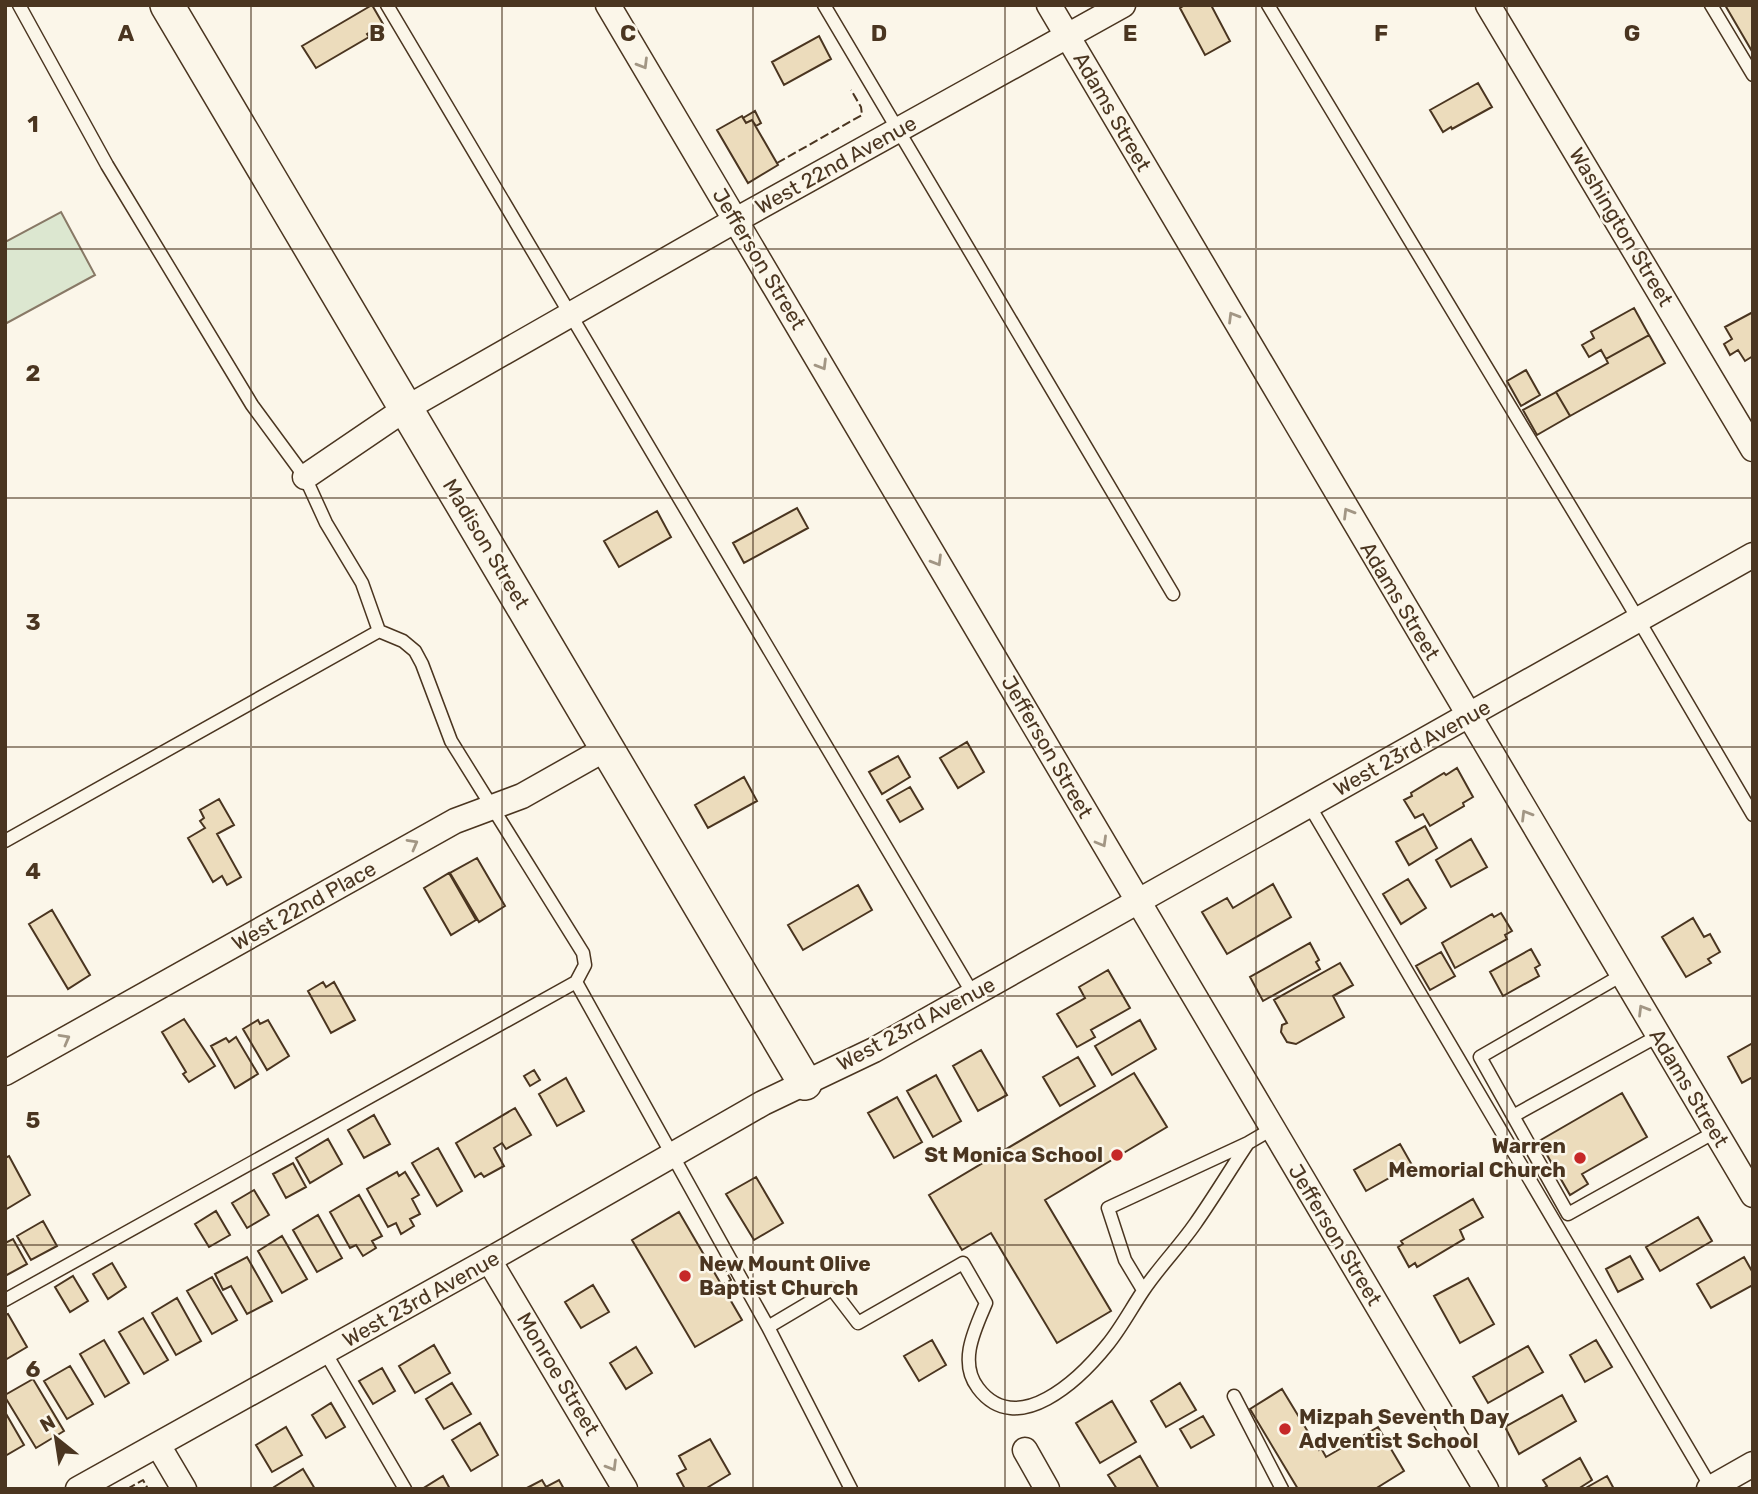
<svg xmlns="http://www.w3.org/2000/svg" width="1758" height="1494" font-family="Rubik,sans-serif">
<rect width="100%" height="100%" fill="#fbf6e9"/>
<path fill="#dce7d0" stroke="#887966" stroke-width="2" d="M 61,212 L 95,275 L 5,324 L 5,242 Z"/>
<path fill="#ecdcbc" stroke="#4a3520" stroke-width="2" d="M 372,5 L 383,24 L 367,34 L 369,37 L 316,68 L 302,46 Z
M 1185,5 L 1211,5 L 1230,41 L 1205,55 L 1180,8 Z
M 1725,5 L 1753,5 L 1753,53 Z
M 819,36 L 831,59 L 784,85 L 772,62 Z
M 1478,83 L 1492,107 L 1452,129 L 1451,127 L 1443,132 L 1430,110 Z
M 755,111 L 761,123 L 756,126 L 752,120 L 746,123 L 743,118 Z
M 742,116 L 746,123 L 752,120 L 778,165 L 748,183 L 717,130 Z
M 1634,308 L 1649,335 L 1606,359 L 1601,350 L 1589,357 L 1582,345 L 1594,338 L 1591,332 Z
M 1753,312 L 1753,356 L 1745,361 L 1738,350 L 1730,355 L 1724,344 L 1732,339 L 1725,327 Z
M 1649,335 L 1665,363 L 1570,416 L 1556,392 L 1608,363 L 1606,359 Z
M 1526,370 L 1540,395 L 1521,406 L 1507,381 Z
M 1556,392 L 1570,416 L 1537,435 L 1523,410 Z
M 797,508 L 808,528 L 744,563 L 733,543 Z
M 657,511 L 671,537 L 619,567 L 604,541 Z
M 967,742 L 984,772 L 958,788 L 940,758 Z
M 898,756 L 910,777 L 882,794 L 869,772 Z
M 1457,768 L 1473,797 L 1463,803 L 1464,806 L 1430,826 L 1423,814 L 1415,818 L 1404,800 L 1412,796 L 1411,793 L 1444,773 L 1446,775 Z
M 744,777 L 757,801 L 708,828 L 695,805 Z
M 910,787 L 923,809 L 900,822 L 887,800 Z
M 219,799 L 234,825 L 217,834 L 241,877 L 227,885 L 222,876 L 213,882 L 188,838 L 205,828 L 200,821 L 204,818 L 200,810 Z
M 1425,826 L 1437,848 L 1409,865 L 1396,842 Z
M 1471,839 L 1487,867 L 1451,887 L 1436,860 Z
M 477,858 L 505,906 L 479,922 L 450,873 Z
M 449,873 L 476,920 L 451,935 L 424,888 Z
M 1408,879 L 1426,908 L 1401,924 L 1383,894 Z
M 1273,884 L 1291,917 L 1227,954 L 1202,912 L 1227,898 L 1233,908 Z
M 858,885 L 872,910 L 803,950 L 788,925 Z
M 52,910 L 90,975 L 68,989 L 29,924 Z
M 1501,913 L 1512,931 L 1505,935 L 1507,939 L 1455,968 L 1442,943 L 1492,914 L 1494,917 Z
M 1693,918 L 1704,937 L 1710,934 L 1720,952 L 1708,959 L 1711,963 L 1686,977 L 1662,937 Z
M 1310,943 L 1319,960 L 1316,962 L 1320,969 L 1263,1001 L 1250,977 Z
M 1531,949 L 1540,965 L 1535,968 L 1539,976 L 1503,996 L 1490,972 Z
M 1441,952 L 1455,976 L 1430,990 L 1416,966 Z
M 1340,963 L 1353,985 L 1333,996 L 1344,1017 L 1296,1044 L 1287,1042 L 1281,1032 L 1282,1025 L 1287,1023 L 1274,1000 Z
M 1108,970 L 1130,1008 L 1091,1030 L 1095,1037 L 1077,1047 L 1057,1014 L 1085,998 L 1079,987 Z
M 323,982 L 326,987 L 334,982 L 355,1020 L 331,1033 L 308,991 Z
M 184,1019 L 215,1066 L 189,1082 L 183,1074 L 186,1072 L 162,1032 Z
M 258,1020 L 260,1024 L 268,1020 L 289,1056 L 267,1070 L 243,1029 Z
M 1140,1020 L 1156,1049 L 1112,1075 L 1095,1046 Z
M 236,1037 L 258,1074 L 235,1088 L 211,1046 L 226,1038 L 229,1042 Z
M 1753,1043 L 1753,1077 L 1742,1083 L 1728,1057 Z
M 981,1050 L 1007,1095 L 978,1111 L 953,1066 Z
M 1078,1057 L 1095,1086 L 1060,1106 L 1043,1077 Z
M 534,1070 L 540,1080 L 530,1086 L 524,1076 Z
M 1134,1073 L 1167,1127 L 1045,1200 L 1111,1311 L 1057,1343 L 991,1233 L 962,1250 L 929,1195 Z
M 936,1075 L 961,1121 L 933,1137 L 907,1091 Z
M 566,1078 L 584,1111 L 557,1126 L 539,1094 Z
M 1622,1093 L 1647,1137 L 1582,1174 L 1588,1184 L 1570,1195 L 1539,1141 Z
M 897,1097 L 922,1142 L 894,1158 L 868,1113 Z
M 515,1108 L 531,1135 L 506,1149 L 502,1143 L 494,1148 L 504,1166 L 484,1177 L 481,1173 L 475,1177 L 456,1143 Z
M 374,1115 L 390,1144 L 364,1158 L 348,1130 Z
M 328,1139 L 342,1164 L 310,1183 L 296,1158 Z
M 1400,1144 L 1412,1165 L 1366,1191 L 1354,1170 Z
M 438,1148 L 462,1191 L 437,1206 L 412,1163 Z
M 9,1156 L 30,1195 L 5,1210 L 5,1158 Z
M 293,1163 L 306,1187 L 286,1198 L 273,1174 Z
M 397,1172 L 399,1176 L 405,1172 L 419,1195 L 412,1199 L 420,1214 L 410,1219 L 414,1226 L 401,1234 L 396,1223 L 388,1227 L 367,1189 Z
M 756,1177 L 783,1223 L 754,1240 L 726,1194 Z
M 254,1190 L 269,1215 L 247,1228 L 232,1203 Z
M 359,1195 L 382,1236 L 372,1241 L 376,1248 L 363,1256 L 356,1245 L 350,1248 L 330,1212 Z
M 1473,1199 L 1483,1217 L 1460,1230 L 1464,1239 L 1417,1267 L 1415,1263 L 1409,1267 L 1398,1247 L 1403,1244 L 1401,1241 Z
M 216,1211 L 230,1235 L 209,1247 L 195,1224 Z
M 679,1212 L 742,1320 L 695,1347 L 632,1240 Z
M 318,1215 L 342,1258 L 317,1272 L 293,1230 Z
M 1698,1217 L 1712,1241 L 1660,1271 L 1646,1247 Z
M 43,1221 L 57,1246 L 31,1260 L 17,1236 Z
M 282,1236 L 307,1279 L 282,1293 L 258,1251 Z
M 13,1239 L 27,1264 L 5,1276 L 5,1243 Z
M 1630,1256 L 1643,1279 L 1618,1292 L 1606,1269 Z
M 247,1257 L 272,1301 L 247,1314 L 231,1286 L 223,1290 L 215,1274 Z
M 1744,1257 L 1753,1273 L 1753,1285 L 1711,1308 L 1697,1284 Z
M 112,1263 L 126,1287 L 108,1299 L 93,1274 Z
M 73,1276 L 88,1301 L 70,1312 L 55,1287 Z
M 212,1277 L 237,1320 L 212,1334 L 187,1291 Z
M 1468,1278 L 1494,1324 L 1460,1343 L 1434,1296 Z
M 593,1285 L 609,1312 L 581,1328 L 565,1302 Z
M 177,1298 L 201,1341 L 176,1355 L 152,1313 Z
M 8,1314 L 27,1347 L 5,1360 L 5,1315 Z
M 143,1318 L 168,1360 L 144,1374 L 119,1332 Z
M 104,1340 L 129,1383 L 105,1397 L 80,1354 Z
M 932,1340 L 946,1365 L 919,1381 L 904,1356 Z
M 1596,1340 L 1612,1367 L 1585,1382 L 1570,1355 Z
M 434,1345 L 450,1373 L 415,1393 L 399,1366 Z
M 1528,1346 L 1543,1372 L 1488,1403 L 1473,1377 Z
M 636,1347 L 652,1373 L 626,1389 L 610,1363 Z
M 70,1366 L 93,1404 L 67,1419 L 44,1381 Z
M 382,1368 L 395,1391 L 373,1404 L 359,1381 Z
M 33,1379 L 64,1431 L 36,1448 L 5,1397 L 5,1395 Z
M 452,1383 L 471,1414 L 444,1429 L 426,1399 Z
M 1180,1383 L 1196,1410 L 1166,1427 L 1151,1401 Z
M 1282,1389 L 1319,1450 L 1321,1448 L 1326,1457 L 1378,1427 L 1404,1471 L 1375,1489 L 1298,1489 L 1250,1409 Z
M 1562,1395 L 1576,1421 L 1519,1454 L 1505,1427 Z
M 1112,1401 L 1136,1442 L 1100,1463 L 1076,1423 Z
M 331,1403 L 345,1427 L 326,1438 L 312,1415 Z
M 5,1412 L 24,1445 L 5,1456 Z
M 1203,1416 L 1214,1435 L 1191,1448 L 1180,1429 Z
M 480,1423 L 498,1455 L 471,1471 L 452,1440 Z
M 286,1427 L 302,1455 L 272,1472 L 256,1445 Z
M 710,1439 L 730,1474 L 705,1489 L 685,1489 L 677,1474 L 686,1469 L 679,1456 Z
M 1140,1456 L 1159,1489 L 1117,1489 L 1108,1475 Z
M 1580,1458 L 1592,1480 L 1578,1489 L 1543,1489 L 1547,1486 L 1543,1480 Z
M 303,1469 L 315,1489 L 275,1489 L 274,1487 Z
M 443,1476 L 450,1489 L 422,1489 Z
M 1607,1476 L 1614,1489 L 1584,1489 Z
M 542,1480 L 546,1487 L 559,1480 L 564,1489 L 525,1489 Z"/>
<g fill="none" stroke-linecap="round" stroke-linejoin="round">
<defs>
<path id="lane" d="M 387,5 L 973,994
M 824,5 L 1173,594
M 1268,5 L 1625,597 L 1753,815
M 1711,5 L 1753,75
M 1309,805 L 1712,1489
M 5,841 L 379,631
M 1622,975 L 1480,1057 L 1513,1116 L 1658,1036
M 576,982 L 768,1327 L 851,1489
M 1513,1116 L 1568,1214 L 1715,1132
M 1143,1290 L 1125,1260 L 1108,1208 L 1248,1143 L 1272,1129
M 5,1300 L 576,982 L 585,965 L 583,953 L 451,741 L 422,664 L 415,651 L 403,641 L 379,631 L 362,583 L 326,523 L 305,477 L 252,405 L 107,165 L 19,5
M 768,1327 L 832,1289 L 858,1323 L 963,1263 L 986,1303 C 975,1329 958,1362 978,1388 C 1017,1440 1080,1379 1108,1344 C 1121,1328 1131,1309 1143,1291 C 1159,1267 1179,1247 1195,1224 C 1214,1197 1230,1170 1248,1143
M 325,1352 L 405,1489
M 1234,1396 L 1282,1489"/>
<path id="street" d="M 608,5 L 1486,1489
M 1049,5 L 1753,1195
M 1488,5 L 1753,449
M 305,477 L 405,409 L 736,220 L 1123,5
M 5,1073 L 455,821 L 522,796 L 607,748
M 489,1260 L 625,1489
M 158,1445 L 184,1489
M 1025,1450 L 1047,1489
M 78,1489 L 489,1260 L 763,1103 L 874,1050 L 1753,555
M 1709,1489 L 1753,1464"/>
<path id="secondary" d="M 167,5 L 805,1083"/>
</defs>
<use href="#lane" stroke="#4a3520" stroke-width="15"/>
<use href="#street" stroke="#4a3520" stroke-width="27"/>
<use href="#secondary" stroke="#4a3520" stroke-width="36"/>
<use href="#lane" stroke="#fbf6e9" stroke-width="12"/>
<use href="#street" stroke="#fbf6e9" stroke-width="24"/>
<use href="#secondary" stroke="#fbf6e9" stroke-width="33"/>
<path stroke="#4a3520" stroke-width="2" stroke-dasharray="9 3.5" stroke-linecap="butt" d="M 777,163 L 862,115 L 861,107 L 851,90
M 712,1267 L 721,1262 L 731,1280 L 722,1285
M 127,1489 L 143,1480 L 148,1489"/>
</g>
<defs><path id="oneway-chevron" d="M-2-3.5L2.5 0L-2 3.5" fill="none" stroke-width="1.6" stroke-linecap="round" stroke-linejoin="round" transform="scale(1.75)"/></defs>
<g stroke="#a29684">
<use href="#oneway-chevron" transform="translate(643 64) rotate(59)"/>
<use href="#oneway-chevron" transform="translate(1233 317) rotate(-121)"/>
<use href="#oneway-chevron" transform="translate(822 365) rotate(59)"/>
<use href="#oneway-chevron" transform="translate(1348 513) rotate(-121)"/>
<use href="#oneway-chevron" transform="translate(937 561) rotate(59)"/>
<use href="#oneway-chevron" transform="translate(1526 815) rotate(-121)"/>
<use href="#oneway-chevron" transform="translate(1102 842) rotate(60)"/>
<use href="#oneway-chevron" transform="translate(413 844) rotate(-29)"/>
<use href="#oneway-chevron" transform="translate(1643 1010) rotate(-121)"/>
<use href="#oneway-chevron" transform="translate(65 1039) rotate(-29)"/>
<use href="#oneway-chevron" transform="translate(612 1466) rotate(59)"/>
</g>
<path fill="none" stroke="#4a3520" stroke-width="2" stroke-opacity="0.55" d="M 251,5 L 251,1489M 502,5 L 502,1489M 753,5 L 753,1489M 1005,5 L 1005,1489M 1256,5 L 1256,1489M 1507,5 L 1507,1489M 5,249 L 1753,249M 5,498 L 1753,498M 5,747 L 1753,747M 5,996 L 1753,996M 5,1245 L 1753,1245"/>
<g fill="#c62828" stroke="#fbf6e9" stroke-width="2.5">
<circle cx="1117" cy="1155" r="7"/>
<circle cx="1580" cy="1158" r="7"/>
<circle cx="685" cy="1276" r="7"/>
<circle cx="1285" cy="1429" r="7"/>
</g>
<g text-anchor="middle" stroke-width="5" stroke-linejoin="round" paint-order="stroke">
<g font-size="21" fill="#4a3520" stroke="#fbf6e9">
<text transform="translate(1112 112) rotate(60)" y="7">Adams Street</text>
<text transform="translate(836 165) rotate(-29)" y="7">West 22nd Avenue</text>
<text transform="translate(1621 227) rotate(59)" y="7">Washington Street</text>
<text transform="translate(759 259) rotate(59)" y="7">Jefferson Street</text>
<text transform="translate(486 544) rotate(59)" y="7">Madison Street</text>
<text transform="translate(1400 601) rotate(59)" y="7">Adams Street</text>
<text transform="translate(1047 747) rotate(60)" y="7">Jefferson Street</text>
<text transform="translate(1412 748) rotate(-29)" y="7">West 23rd Avenue</text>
<text transform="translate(304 906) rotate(-29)" y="7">West 22nd Place</text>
<text transform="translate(916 1024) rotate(-28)" y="7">West 23rd Avenue</text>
<text transform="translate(1689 1088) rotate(59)" y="7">Adams Street</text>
<text transform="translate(1335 1235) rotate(59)" y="7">Jefferson Street</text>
<text transform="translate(421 1299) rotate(-29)" y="7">West 23rd Avenue</text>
<text transform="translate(558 1374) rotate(59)" y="7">Monroe Street</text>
</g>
<g font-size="21" font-weight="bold" fill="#4a3520" stroke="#fbf6e9" text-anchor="end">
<text x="1566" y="1153">Warren<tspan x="1566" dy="24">Memorial Church</tspan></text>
<text x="1103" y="1162">St Monica School</text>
<text x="699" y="1271" text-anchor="start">New Mount Olive<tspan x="699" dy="24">Baptist Church</tspan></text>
<text x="1299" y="1424" text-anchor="start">Mizpah Seventh Day<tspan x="1299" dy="24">Adventist School</tspan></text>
</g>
</g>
<g font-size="23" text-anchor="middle" font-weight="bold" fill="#4a3520" stroke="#fbf6e9" stroke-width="5" stroke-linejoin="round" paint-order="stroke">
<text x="126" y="41">A</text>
<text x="377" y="41">B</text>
<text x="628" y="41">C</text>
<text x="879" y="41">D</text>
<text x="1130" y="41">E</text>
<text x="1381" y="41">F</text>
<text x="1632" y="41">G</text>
<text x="33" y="132">1</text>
<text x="33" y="381">2</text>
<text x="33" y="630">3</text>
<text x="33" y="879">4</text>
<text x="33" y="1128">5</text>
<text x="33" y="1377">6</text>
</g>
<rect width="1758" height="1494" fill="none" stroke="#4a3520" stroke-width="14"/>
<g transform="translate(56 1438) rotate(330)" stroke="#fbf6e9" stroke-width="5" paint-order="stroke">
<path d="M0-5L12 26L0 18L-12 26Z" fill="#4a3520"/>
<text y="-10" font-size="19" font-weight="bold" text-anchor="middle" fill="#4a3520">N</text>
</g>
</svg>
